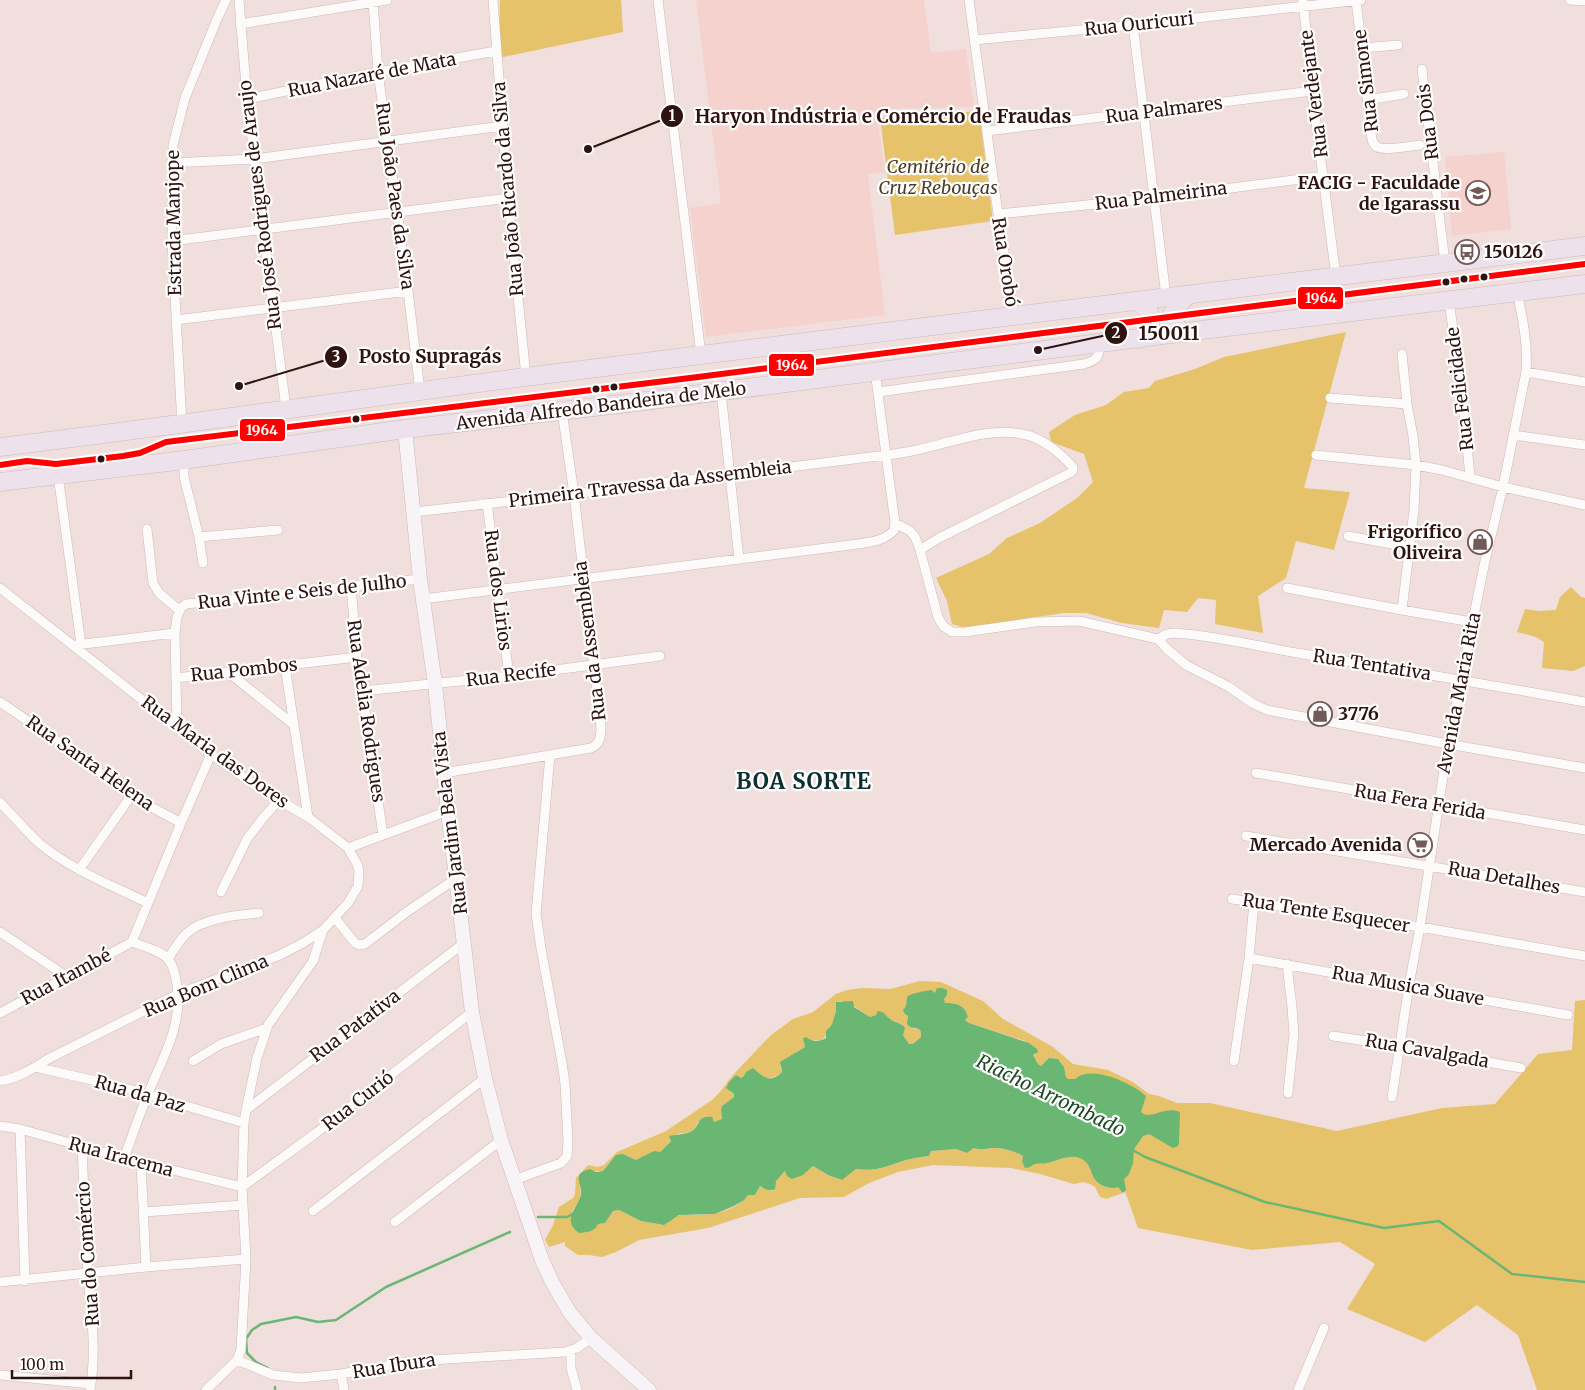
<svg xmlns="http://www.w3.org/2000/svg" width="1585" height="1390" font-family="Merriweather,serif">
<rect width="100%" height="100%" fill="#f0dfdd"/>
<path fill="#f5d2ce" d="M 696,0 L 924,0 L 931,53 L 966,49 L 974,107 L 876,109 L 885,172 L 868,174 L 885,315 L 706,337 L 690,208 L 721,203 Z
M 1504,152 L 1511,229 L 1452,236 L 1445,157 Z"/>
<path fill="#e6c26b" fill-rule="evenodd" d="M 500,0 L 621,0 L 623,32 L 498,58 Z
M 979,111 L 993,221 L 895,235 L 880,118 Z
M 1346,332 L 1304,488 L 1350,492 L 1334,550 L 1296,541 L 1286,578 L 1258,596 L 1263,633 L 1215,624 L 1216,600 L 1198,598 L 1187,612 L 1164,610 L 1159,628 L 1122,623 L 1086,613 L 1063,613 L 965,628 L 952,624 L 947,601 L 936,578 L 989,554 L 1007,538 L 1040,523 L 1077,498 L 1093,482 L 1084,454 L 1051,442 L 1049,432 L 1075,415 L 1106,405 L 1124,392 L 1149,388 L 1155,381 L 1195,369 L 1224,357 Z
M 1571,587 L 1581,597 L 1585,598 L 1585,666 L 1573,671 L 1542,668 L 1544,642 L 1536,637 L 1517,632 L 1525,609 L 1539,611 L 1556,610 L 1560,597 Z
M 920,981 L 941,982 L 983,1001 L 1003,1019 L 1053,1047 L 1073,1064 L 1108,1070 L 1133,1082 L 1149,1094 L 1159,1096 L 1177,1103 L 1210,1103 L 1337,1131 L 1442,1108 L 1495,1104 L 1538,1054 L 1572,1050 L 1575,1001 L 1585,1000 L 1585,1390 L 1537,1390 L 1518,1335 L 1477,1305 L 1425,1342 L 1347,1309 L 1375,1264 L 1340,1242 L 1252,1250 L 1138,1228 L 1122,1183 L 1092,1169 C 1095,1184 1104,1189 1118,1187 L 1123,1193 L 1106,1199 L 1100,1197 L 1095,1187 L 1090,1184 L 1083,1182 L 1074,1184 L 1040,1174 L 1011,1168 L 933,1165 L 898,1172 L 869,1183 L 844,1197 L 800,1198 L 708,1228 L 639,1240 L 616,1252 L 602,1257 L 589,1255 L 578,1255 L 565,1246 L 565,1242 L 549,1247 L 545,1240 L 553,1225 L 559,1207 L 573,1198 L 575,1194 L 576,1178 L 588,1165 L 597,1167 L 604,1165 L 617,1152 L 666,1131 L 712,1100 L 720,1092 L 732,1076 L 771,1035 L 793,1019 L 813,1012 L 836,994 L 847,990 L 862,988 L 890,989 ZM 915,993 C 926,993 940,990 945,1003 C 957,1003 965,1005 968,1017 L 965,1020 L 969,1023 L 1025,1041 L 1036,1054 L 1033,1055 L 1038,1064 L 1041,1066 L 1049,1058 L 1058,1059 L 1064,1067 L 1066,1077 L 1068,1079 L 1075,1079 C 1090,1064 1132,1084 1146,1096 L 1067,1157 C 1051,1163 1039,1164 1022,1161 L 1023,1156 C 1014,1151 1004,1148 994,1148 C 985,1148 984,1151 974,1148 L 967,1153 L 956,1149 L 931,1151 L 929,1156 C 921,1157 913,1158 906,1160 C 887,1166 876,1172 856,1169 L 842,1180 L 828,1175 L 813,1166 L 803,1175 L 786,1170 L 776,1181 L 772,1191 L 764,1189 L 760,1186 L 755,1195 L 748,1195 C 736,1210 716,1215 697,1215 C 691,1215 683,1214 677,1216 C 672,1217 668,1221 664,1225 L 641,1221 L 619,1210 L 613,1211 L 605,1223 L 598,1224 L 572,1211 C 582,1200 582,1190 579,1177 C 588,1166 591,1172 603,1171 L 610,1162 L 623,1154 L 636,1160 L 660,1152 L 677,1134 L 690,1132 L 694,1130 L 698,1122 L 718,1122 L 722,1119 L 721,1110 L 728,1102 L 734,1097 L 734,1094 L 730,1092 L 736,1075 L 741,1078 L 744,1076 C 757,1078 771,1082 782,1072 L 780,1066 L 795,1053 L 805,1047 L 804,1043 C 819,1035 822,1050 829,1026 L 832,1024 L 836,1011 L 836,1002 L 841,1001 L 854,1006 L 870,1017 L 876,1015 L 887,1016 L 889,1019 L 902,1024 L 903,1035 L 909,1044 L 913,1044 L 921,1037 L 921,1032 L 919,1029 L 914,1029 L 908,1020 L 906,1002 Z"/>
<path fill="#6ab673" d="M 937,988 L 942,988 L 947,990 L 947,995 L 944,999 L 945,1003 C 957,1003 965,1005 968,1017 L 965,1020 L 969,1023 L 1029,1043 L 1037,1049 L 1038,1052 L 1033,1055 L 1038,1064 L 1041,1066 L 1049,1058 L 1058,1059 L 1064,1067 L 1066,1077 L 1068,1079 L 1075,1079 C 1091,1064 1132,1083 1146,1096 L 1141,1112 C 1150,1121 1165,1105 1180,1112 L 1179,1143 L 1178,1146 L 1173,1148 L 1149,1134 L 1143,1136 L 1134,1149 L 1133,1163 L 1129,1174 L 1124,1179 L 1126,1190 L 1123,1193 L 1118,1187 C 1111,1190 1099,1186 1094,1178 C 1090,1170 1090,1164 1082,1159 C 1071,1153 1058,1161 1047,1163 C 1044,1164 1039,1163 1035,1164 C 1031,1165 1031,1168 1025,1168 L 1022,1161 L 1023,1156 C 1014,1151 1004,1148 994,1148 C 985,1148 984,1151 974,1148 L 967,1153 L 956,1149 L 931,1151 L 929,1156 C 921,1157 913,1158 906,1160 C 887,1166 876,1172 856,1169 L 842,1180 L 828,1175 L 813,1166 L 803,1175 L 792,1179 L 787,1176 L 785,1171 L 776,1181 L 775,1189 C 769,1192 764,1189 760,1186 L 755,1195 L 748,1195 L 744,1200 L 734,1206 L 715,1214 L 679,1215 L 664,1225 L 641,1221 L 619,1210 L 613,1211 L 605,1223 L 598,1224 C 594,1232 588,1232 579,1233 C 561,1220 578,1208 581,1194 C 583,1184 570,1174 590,1169 L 596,1172 L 603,1171 L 616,1155 L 623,1154 L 636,1160 L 654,1151 L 660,1152 L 671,1141 L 669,1136 C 676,1134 683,1135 690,1132 C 701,1128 695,1115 712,1117 L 714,1122 L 722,1119 L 721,1110 L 722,1106 L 734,1097 L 734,1094 L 726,1088 L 729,1082 L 736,1075 L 741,1078 L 744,1076 L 746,1072 L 753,1068 C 763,1077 770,1084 782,1072 L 780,1062 L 805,1047 L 803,1038 L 806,1037 C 812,1042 819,1042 826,1038 L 826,1031 L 832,1024 L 836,1011 L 836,1002 L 853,1001 L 854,1007 L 870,1017 L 876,1015 L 878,1011 C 885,1012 885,1015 890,1019 C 895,1023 901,1022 905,1028 L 903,1035 L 909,1044 L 913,1044 L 921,1037 L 921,1032 L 919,1029 L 910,1027 L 907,1024 L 908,1016 L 905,1014 L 903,1010 L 906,1006 L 907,997 C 911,993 925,991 931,990 L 935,993 Z"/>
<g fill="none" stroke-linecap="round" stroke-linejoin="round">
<path stroke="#6ab673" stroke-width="2.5" d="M 1131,1149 L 1145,1157 L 1265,1202 L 1384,1228 L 1439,1221 L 1512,1274 L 1585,1282
M 538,1217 L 567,1217 L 573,1214
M 268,1368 L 256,1362 L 247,1353 L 246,1339 L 252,1330 L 261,1324 L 296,1317 L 318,1322 L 336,1320 L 386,1287 L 510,1232
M 275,1387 L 275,1390"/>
<defs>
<path id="street" d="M 239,0 L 247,99 L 286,409
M 373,0 L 378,72 L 408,291 L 420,391
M 493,0 L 508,198 L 526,377
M 658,0 L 701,355
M 969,0 L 998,214 L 1014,316
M 1303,0 L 1312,91 L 1336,277
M 1356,0 L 1372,140 C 1373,143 1374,145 1377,147 C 1385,151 1410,146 1420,145
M 1570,0 L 1585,1
M 240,24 L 387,0
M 1133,24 L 1166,297
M 974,40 L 1122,26 L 1361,0
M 1362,48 L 1398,45
M 1422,69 L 1445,263
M 247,99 L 378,72 L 496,51
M 1368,100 L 1404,94
M 987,131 L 1312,91
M 171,163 L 254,159 L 502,126
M 998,214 L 1154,198 L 1324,176
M 172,241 L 508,198
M 1449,301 L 1462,392 L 1470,477
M 176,320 L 408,291
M 1526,372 L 1585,382
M 721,392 L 739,559
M 878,392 L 1084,364 C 1098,360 1099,357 1100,343
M 1330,398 L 1407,404
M 182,425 L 172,241 L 173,145 L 185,98 L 217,19 L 226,0
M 1513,435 L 1585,445
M 1316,455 L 1416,465 L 1442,470 L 1503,487 L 1585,505
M 184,460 L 184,477 L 199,537 L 203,563
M 58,475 L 81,644
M 487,503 L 509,676
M 414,512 L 574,494 L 886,455 C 896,454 907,452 917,450 C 951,443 987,427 1022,434 C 1042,437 1060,453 1073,467 L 1073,470 L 1070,473 L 939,538 L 920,550
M 895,523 L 910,531 L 915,537 L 920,550 L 938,617 L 943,626 L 952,632 L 965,632 L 1035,622 L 1079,621 L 1158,639
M 147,529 L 153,583 L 159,593 L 179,610
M 1348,536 L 1409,547
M 199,537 L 278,530
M 351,587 L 357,657 L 383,835
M 0,588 L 211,754 L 260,789 L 308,817 L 348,848 L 357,864 L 359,871 L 358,886 L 348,903 L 323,930 L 303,943 L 280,955 L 178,994 L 48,1059 C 33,1069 18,1078 0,1081
M 1287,588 L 1402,610 L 1472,622
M 423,599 L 858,544 C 871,542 885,541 894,530 L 895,523 L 875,371
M 1402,610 L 1414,510 L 1416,465 L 1413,436 L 1407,404 L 1402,354
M 1158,639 L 1167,649 L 1186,665 L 1229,687 L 1252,703 L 1267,710 L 1448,744 L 1585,768
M 1158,639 L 1167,634 L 1175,633 C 1219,636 1260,647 1303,654 C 1397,669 1491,685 1585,702
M 76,645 L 175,633
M 285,666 L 308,817
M 228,672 L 294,725
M 176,678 L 357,657
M 362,691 L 509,676 L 660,656
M 0,702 L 56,740 L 131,796 L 181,823
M 177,727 L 175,633 L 177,617 L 181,608 L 186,604 L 420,579
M 444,773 L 591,748 C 600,744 601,736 601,727 L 574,494 L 562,411
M 1256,773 L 1585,830
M 0,802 C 13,816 26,831 40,844 C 72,870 111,885 148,903
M 1246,836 L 1585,892
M 348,848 L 448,811
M 79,870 L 131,796
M 221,892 L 247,839 L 263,818 L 279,800
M 1232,899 L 1420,927 L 1585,956
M 335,918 L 355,943 L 359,945 L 365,944 L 408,911 L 457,878
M 0,932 L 66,976
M 132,942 L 181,823 L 211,754
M 1249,958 L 1568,1015
M 168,959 C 174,950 179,940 187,933 C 203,918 238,915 259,913
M 1287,964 L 1292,1007 L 1294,1034 L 1288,1093
M 0,1013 L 132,942
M 1333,1036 L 1399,1046 L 1521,1068
M 193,1061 L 221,1044 L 267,1028
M 1234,1061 L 1249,958 L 1254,902
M 35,1067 L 122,1087 L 244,1123
M 1392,1097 L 1409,985 L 1420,927 L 1448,744 L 1485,561 L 1503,487 L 1526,372 C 1528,345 1523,319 1517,292
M 246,1110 L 464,943
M 0,1126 L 20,1129 L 124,1158 L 242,1187 L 316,1133 L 472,1012
M 20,1129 L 25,1281
M 82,1147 C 84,1190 85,1232 88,1275 C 91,1314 97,1351 90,1390
M 124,1158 C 132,1137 139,1115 148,1094 C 162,1059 183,1025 177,986 C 176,977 174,968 169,960 C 162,951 143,946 132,942
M 141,1163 L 146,1267
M 514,1180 L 561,1163 L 567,1156 L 568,1142 L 565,1083 L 562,1063 L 541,948 L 536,914 L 550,755
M 313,1211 L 485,1078
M 144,1212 L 243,1205
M 395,1222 L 501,1140
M 0,1282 L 146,1267 L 246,1259
M 571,1351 L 571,1368 L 577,1390
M 237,1360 L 273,1375 L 301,1378 L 341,1374 L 414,1361 L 565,1352 L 577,1348 L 591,1338
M 341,1374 L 344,1390
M 0,1375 L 91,1384
M 206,1390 L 237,1360 L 241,1350 L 246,1259 L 242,1187 L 244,1123 L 246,1110 L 257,1058 L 268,1025 L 313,961 L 323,930
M 1298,1390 L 1324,1328"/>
<path id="secondary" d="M 405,429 L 420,579 L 435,684 L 448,811 L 472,1012 L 485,1078 L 501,1140 L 542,1260 L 552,1282 L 570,1313 L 591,1338 L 649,1390"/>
<path id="highway" d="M 1137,301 C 1156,314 1155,323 1139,339
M 1185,333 L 1178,329 L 1171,316 L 1177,306 L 1188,295
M 0,447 C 175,426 350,400 525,377 C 878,332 1232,289 1585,246
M 0,482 L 184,460 L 405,429 L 629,403 L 1202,330 L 1585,284"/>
</defs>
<use href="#street" stroke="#cfbab7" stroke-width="10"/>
<use href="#secondary" stroke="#cfbab7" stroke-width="15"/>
<use href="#highway" stroke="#c8bcba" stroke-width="19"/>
<use href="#street" stroke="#fdfafa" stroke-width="9"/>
<use href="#secondary" stroke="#f8f3f6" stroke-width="14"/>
<use href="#highway" stroke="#ede2eb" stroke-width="18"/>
<defs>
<path id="bus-1" d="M 0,465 L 27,461 L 56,464 L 123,456 L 140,453 L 166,442 L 698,377 L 1585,264"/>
</defs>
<use href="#bus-1" stroke="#fff" stroke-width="10"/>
<use href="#bus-1" stroke="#f00" stroke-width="6"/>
</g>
<defs>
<symbol id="university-ring" viewBox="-11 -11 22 22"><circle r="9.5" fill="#fff" stroke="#725a58" stroke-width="1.5"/><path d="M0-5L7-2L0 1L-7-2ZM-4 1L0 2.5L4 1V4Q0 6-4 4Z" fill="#725a58"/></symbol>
<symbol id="bus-ring" viewBox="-11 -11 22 22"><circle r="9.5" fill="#fff" stroke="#725a58" stroke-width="1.5"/><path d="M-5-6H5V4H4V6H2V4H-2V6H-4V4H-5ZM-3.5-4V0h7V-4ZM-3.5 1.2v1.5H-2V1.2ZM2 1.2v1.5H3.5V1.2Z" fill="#725a58"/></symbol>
<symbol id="shop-ring" viewBox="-11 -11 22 22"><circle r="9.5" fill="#fff" stroke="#725a58" stroke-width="1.5"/><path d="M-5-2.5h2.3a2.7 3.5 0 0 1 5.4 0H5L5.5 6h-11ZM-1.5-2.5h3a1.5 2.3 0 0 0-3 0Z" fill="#725a58"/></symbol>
<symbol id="supermarket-ring" viewBox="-11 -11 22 22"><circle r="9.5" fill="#fff" stroke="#725a58" stroke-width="1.5"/><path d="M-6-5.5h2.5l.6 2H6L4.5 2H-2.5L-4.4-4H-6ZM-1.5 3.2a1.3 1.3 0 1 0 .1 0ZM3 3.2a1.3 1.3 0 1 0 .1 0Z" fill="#725a58"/></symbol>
</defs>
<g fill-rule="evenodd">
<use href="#university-ring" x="1464" y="179" width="28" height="28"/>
<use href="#bus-ring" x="1453" y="238" width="28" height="28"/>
<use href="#shop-ring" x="1466" y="528" width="28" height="28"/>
<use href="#shop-ring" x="1306" y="700" width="28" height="28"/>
<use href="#supermarket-ring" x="1406" y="831" width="28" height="28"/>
</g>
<g fill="#2e1311" stroke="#fff" stroke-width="2">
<circle cx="1484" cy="277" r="4.5"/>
<circle cx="1464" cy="279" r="4.5"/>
<circle cx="1446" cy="282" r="4.5"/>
<circle cx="614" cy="387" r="4.5"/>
<circle cx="596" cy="389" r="4.5"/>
<circle cx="356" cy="419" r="4.5"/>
<circle cx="101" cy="459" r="4.5"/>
</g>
<g text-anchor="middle" stroke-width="4.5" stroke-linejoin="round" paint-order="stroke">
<g font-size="18" fill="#2e1311" stroke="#fff">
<text transform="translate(1139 24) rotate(-6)" y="6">Rua Ouricuri</text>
<text transform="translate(372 75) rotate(-11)" y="6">Rua Nazaré de Mata</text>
<text transform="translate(1366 81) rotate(-97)" y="6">Rua Simone</text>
<text transform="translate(1314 94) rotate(-97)" y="6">Rua Verdejante</text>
<text transform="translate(1164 110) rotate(-7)" y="6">Rua Palmares</text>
<text transform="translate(1428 122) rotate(-97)" y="6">Rua Dois</text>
<text transform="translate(508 189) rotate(-95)" y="6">Rua João Ricardo da Silva</text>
<text transform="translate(395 196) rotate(82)" y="6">Rua João Paes da Silva</text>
<text transform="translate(1161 196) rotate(-7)" y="6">Rua Palmeirina</text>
<text transform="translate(260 205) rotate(-97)" y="6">Rua José Rodrigues de Araujo</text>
<text transform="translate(174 223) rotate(-91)" y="6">Estrada Manjope</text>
<text transform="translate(1005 262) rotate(81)" y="6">Rua Orobó</text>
<text transform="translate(1460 389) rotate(-97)" y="6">Rua Felicidade</text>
<text transform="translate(601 406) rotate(-7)" y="6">Avenida Alfredo Bandeira de Melo</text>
<text transform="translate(650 484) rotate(-7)" y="6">Primeira Travessa da Assembleia</text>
<text transform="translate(498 590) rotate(83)" y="6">Rua dos Lirios</text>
<text transform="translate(302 592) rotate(-6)" y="6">Rua Vinte e Seis de Julho</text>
<text transform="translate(590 641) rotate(-97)" y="6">Rua da Assembleia</text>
<text transform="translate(1372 665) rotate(9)" y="6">Rua Tentativa</text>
<text transform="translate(244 670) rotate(-6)" y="6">Rua Pombos</text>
<text transform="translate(511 675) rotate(-7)" y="6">Rua Recife</text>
<text transform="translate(1459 693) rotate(-79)" y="6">Avenida Maria Rita</text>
<text transform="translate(366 711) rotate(82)" y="6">Rua Adelia Rodrigues</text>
<text transform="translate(215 752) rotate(36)" y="6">Rua Maria das Dores</text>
<text transform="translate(90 763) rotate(35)" y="6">Rua Santa Helena</text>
<text transform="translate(1420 802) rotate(10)" y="6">Rua Fera Ferida</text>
<text transform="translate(450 823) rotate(-97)" y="6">Rua Jardim Bela Vista</text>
<text transform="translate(1504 878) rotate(10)" y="6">Rua Detalhes</text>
<text transform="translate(1326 913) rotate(9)" y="6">Rua Tente Esquecer</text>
<text transform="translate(66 977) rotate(-28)" y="6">Rua Itambé</text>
<text transform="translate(206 986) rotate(-23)" y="6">Rua Bom Clima</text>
<text transform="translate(1408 986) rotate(10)" y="6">Rua Musica Suave</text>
<text transform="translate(355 1026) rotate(-37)" y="6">Rua Patativa</text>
<text transform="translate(1427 1051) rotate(10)" y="6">Rua Cavalgada</text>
<text transform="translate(140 1094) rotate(16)" y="6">Rua da Paz</text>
<text transform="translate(358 1101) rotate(-38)" y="6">Rua Curió</text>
<text transform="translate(121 1157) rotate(15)" y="6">Rua Iracema</text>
<text transform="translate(88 1254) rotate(-94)" y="6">Rua do Comércio</text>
<text transform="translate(394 1366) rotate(-9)" y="6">Rua Ibura</text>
</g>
<g font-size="18" font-style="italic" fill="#493e27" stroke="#fff">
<text x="938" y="173">Cemitério de<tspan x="938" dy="21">Cruz Rebouças</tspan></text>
</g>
<g font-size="18" font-weight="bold" fill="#2e1311" stroke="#fff" text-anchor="end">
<text x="1460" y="189">FACIG - Faculdade<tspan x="1460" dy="21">de Igarassu</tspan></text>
<text x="1484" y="258" text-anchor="start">150126</text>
<text x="1462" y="538">Frigorífico<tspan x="1462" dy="21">Oliveira</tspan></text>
<text x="1338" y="720" text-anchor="start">3776</text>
<text x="1402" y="851">Mercado Avenida</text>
</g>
<g font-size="19" font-style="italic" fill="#1f4a25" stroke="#fff">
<text transform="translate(1051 1095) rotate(26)" y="7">Riacho Arrombado</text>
</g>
<g font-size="22" font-weight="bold" letter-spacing="1" fill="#0c2f33" stroke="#fff">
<text x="804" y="789">BOA SORTE</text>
</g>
</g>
<path fill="none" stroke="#2e1311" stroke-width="2" d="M588 149L672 116M1038 350L1116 333M239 386L336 357"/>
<g fill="#2e1311" stroke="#fff" stroke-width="2">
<circle cx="588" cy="149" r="5"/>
<circle cx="1038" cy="350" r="5"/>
<circle cx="239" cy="386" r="5"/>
<circle cx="672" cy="116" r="12"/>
<circle cx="1116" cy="333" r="12"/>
<circle cx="336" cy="357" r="12"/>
</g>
<g font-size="15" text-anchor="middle" font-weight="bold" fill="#fff">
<text x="672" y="121">1</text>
<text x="1116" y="338">2</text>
<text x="336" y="362">3</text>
</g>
<g font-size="19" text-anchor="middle" font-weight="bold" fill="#2e1311" stroke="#fff" stroke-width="4.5" stroke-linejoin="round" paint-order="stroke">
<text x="883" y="123">Haryon Indústria e Comércio de Fraudas</text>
<text x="1169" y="340">150011</text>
<text x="430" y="363">Posto Supragás</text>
</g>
<g stroke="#fff" stroke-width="2">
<rect x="1297" y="286" width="47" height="24" rx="5" fill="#f00"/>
<rect x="768" y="353" width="47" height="24" rx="5" fill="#f00"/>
<rect x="239" y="418" width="47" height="24" rx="5" fill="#f00"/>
</g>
<g font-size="14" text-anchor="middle" font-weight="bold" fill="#fff">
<text x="1321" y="303">1964</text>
<text x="792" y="370">1964</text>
<text x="262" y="435">1964</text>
</g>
<path d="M12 1370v8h119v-8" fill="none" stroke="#2e1311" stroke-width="2.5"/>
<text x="20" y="1370" font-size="15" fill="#2e1311" stroke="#ffffff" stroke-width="4" paint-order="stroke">100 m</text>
</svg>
